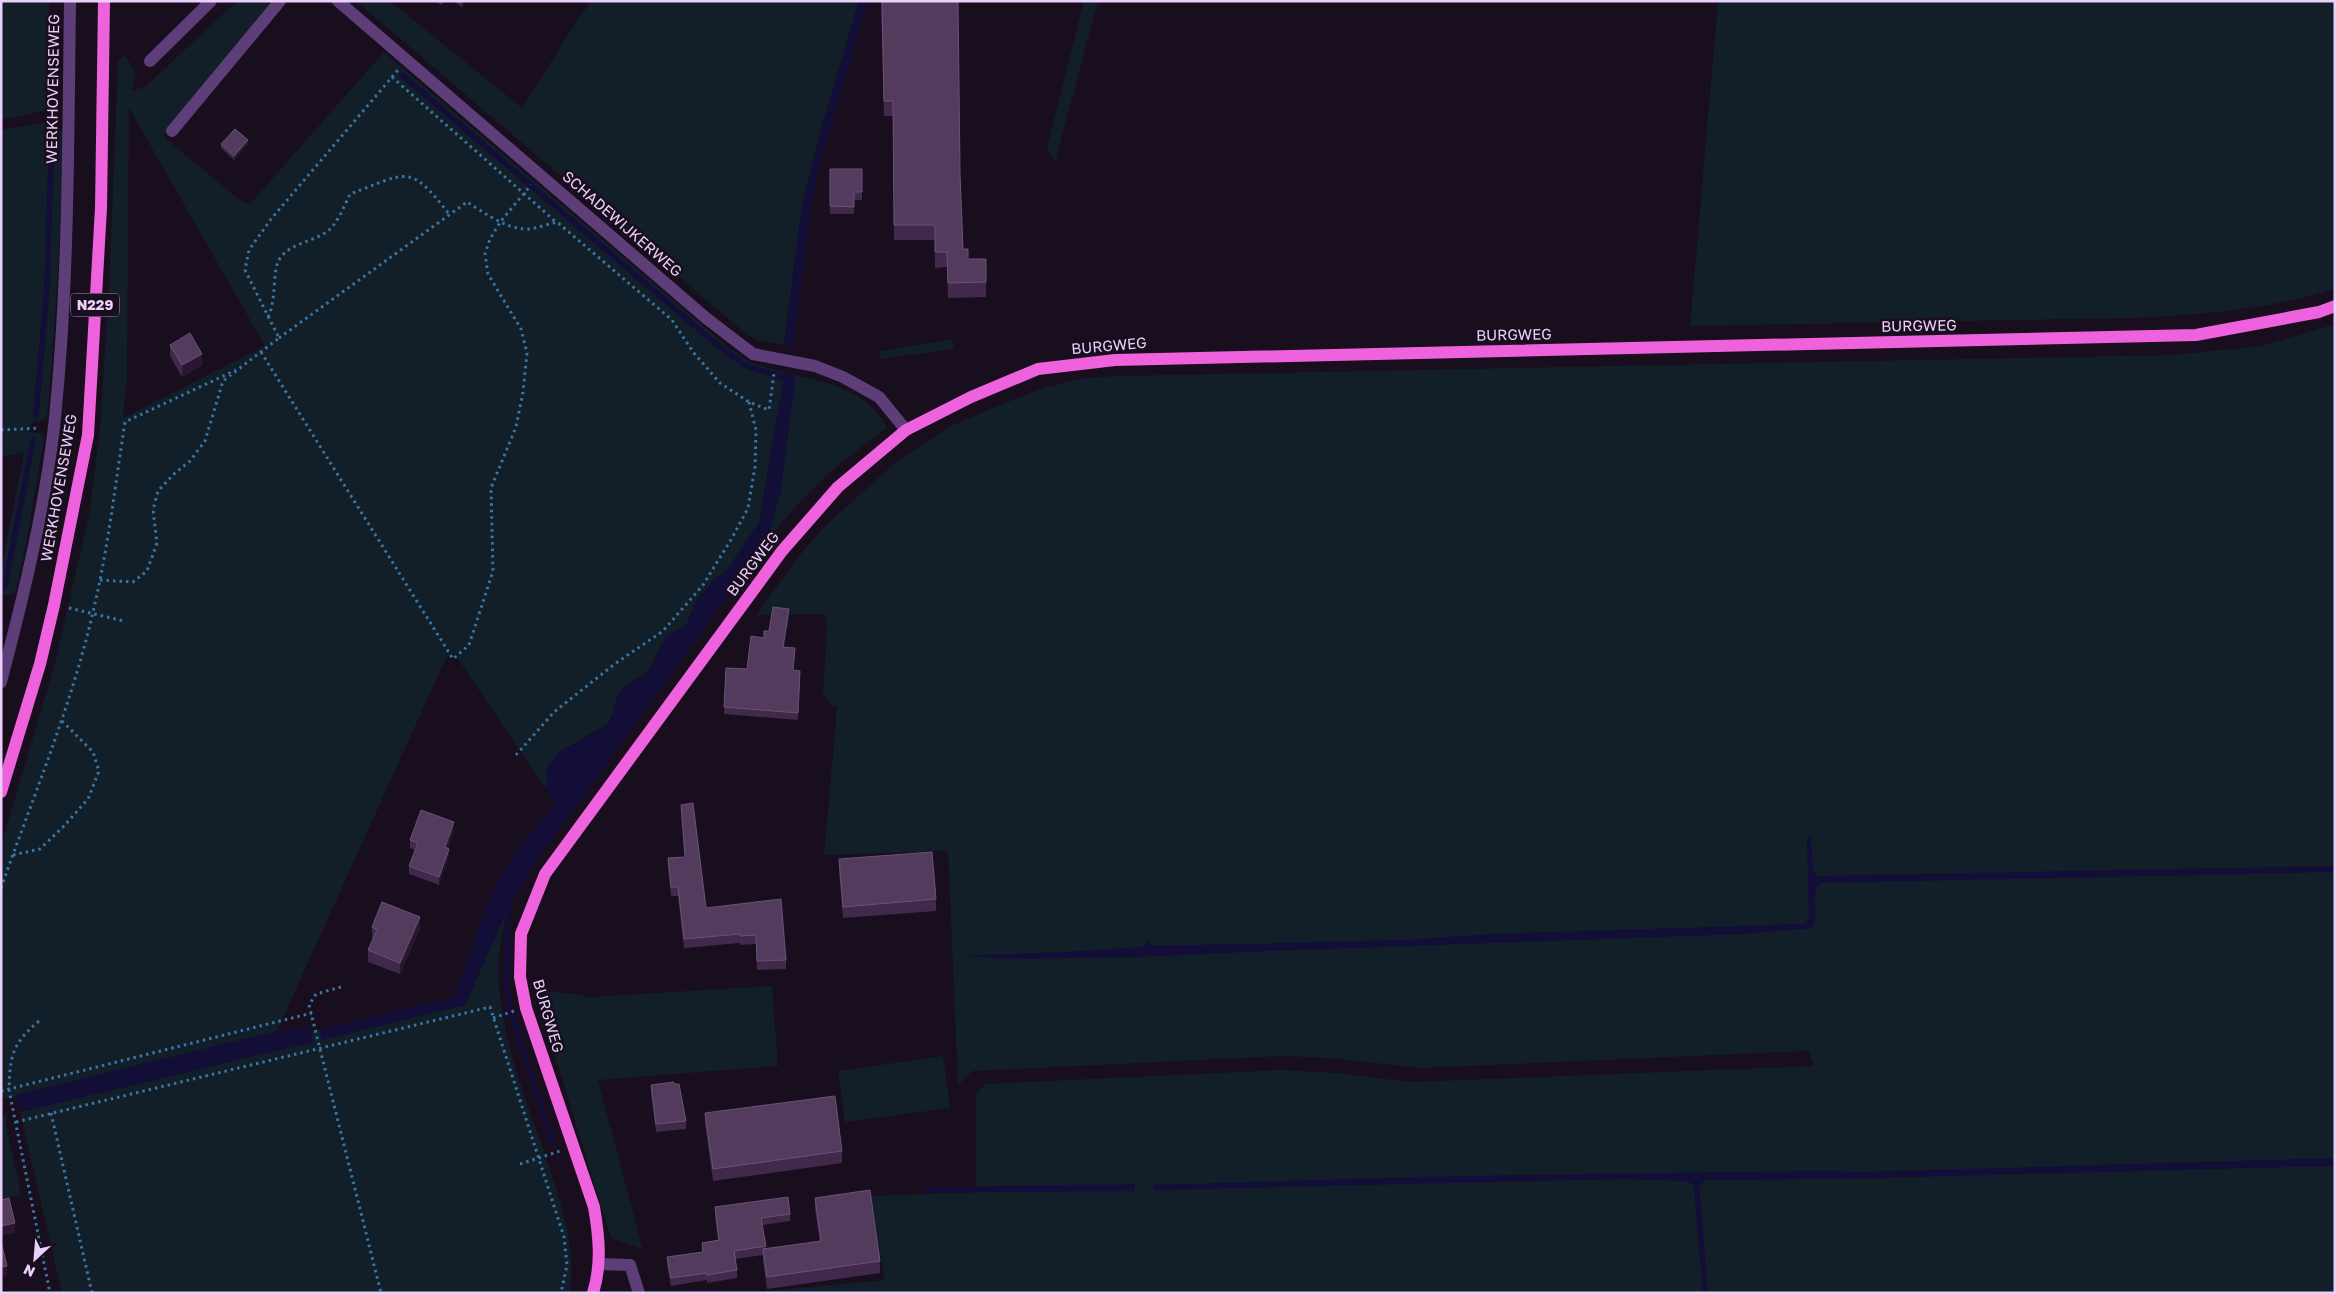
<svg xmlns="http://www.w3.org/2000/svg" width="2336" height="1294" font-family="'Golos Text',sans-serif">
<rect width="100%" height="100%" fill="#190e1e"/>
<path fill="#121e28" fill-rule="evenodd" d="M 1,1 L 49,1 L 47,110 L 1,120 Z
M 237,1 L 273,1 L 174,121 L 164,134 L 166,139 L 241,201 L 250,204 L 384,52 L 728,347 L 749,362 L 785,373 L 759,522 L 728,569 L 722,575 L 714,578 L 709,588 L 692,611 L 687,624 L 660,646 L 648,672 L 628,684 L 615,703 L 614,712 L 607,724 L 558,753 L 547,769 L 548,779 L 545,788 L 454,653 L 446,658 L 277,1031 L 1,1100 L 1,845 L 54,667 L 90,511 L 100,428 L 109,290 L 118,61 L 125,55 L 136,74 L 131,91 L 145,87 ZM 129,108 L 265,346 L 123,418 L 127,380 Z
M 356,1 L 390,1 L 522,108 L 580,16 L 592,1 L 859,1 L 822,126 L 802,205 L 784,345 L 756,340 L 738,327 Z
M 1084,1 L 1098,1 L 1055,162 L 1047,147 Z
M 1718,1 L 2335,1 L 2335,288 C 2270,310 2203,314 2135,318 L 1690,326 Z
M 49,122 L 57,124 L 63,133 C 61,228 56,323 47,417 L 41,421 L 31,422 L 29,432 L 39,433 L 44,437 L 28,535 L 16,592 L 9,595 L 1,595 L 1,570 L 24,452 L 1,457 L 1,130 Z
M 2335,324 L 2335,1293 L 765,1293 L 765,1291 L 885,1280 L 871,1196 L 976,1192 L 976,1095 L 985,1084 L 1280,1070 L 1337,1073 L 1410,1082 L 1814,1066 L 1809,1051 L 1422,1068 L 1327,1058 L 1285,1056 L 972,1071 L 958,1085 L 948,851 L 824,855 L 837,707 L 832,706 L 823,695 L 827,626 L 824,614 L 756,615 L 803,551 L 827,524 L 895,463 L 951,426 L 997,406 L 1044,388 L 1078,379 L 1115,376 L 2172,355 L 2262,346 Z
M 952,339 L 955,349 L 879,359 L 881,351 Z
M 795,375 C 831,383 870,392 887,428 C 840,460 801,497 767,541 L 780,494 Z
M 508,908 C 502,932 497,955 499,980 C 502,1049 533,1115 554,1181 C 566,1222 575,1249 570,1293 L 62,1293 L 20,1112 L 312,1042 L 312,1031 L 319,1029 L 322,1039 L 465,1005 Z
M 772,986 L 778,1066 L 598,1080 L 643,1250 L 611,1238 L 541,1010 L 538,991 L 577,994 L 589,997 Z
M 943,1056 L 950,1108 L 845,1122 L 838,1071 Z
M 8,1115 L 6,1123 L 21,1195 L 1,1199 L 1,1116 Z"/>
<path fill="#130e38" d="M 859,1 L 868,1 L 819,167 L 811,207 L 793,346 L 784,345 L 802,205 L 822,126 Z
M 785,373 L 795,375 L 795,382 L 780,494 L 767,541 L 529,871 L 508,908 L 465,1005 L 322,1040 L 319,1029 L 453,998 C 468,966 475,932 489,901 C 505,865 532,834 555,803 L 545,788 L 548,779 L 546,769 C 561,743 587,744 606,725 C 616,715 613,701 621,691 C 628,683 639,680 646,673 C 655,665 659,647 666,637 C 670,631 680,630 685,625 C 691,620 692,608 696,601 C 702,592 709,588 714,578 L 722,575 L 728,569 L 759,522 Z
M 1809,837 L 1811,838 L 1813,872 L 1818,876 L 2335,866 L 2335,872 L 1821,883 C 1808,892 1821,916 1812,928 L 1742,934 L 1269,951 L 1136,957 L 1006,959 L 965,956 L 1064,952 L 1143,947 L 1148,940 L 1153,946 L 1404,940 L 1495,934 L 1804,924 L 1809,919 L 1807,838 Z
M 307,1027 L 312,1031 L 313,1042 L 20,1112 L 16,1095 L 277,1031 Z
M 2335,1158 L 2335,1166 L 2327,1166 L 1878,1178 L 1705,1180 L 1699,1186 L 1708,1293 L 1703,1293 L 1694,1186 L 1688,1181 L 1624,1179 L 1154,1190 L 1152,1187 L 1154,1185 L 1450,1176 L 1822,1171 L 1862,1172 Z
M 1135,1184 L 1135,1191 L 925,1193 L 925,1187 Z"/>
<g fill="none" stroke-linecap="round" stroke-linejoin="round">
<path stroke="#130e38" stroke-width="5.5" d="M 402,75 L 715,343 L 746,366 L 785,378
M 36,415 L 47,286 L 52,128
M 5,587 L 33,440
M 508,908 L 507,988 L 510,1008 L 552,1141"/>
<path stroke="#3976a5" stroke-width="3" stroke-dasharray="2.5 4" stroke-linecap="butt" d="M 392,77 L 556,222
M 268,317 C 277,299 272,272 279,260 C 288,244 311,242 325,233 C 337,226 344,206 350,194 C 407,173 409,162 449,214
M 279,338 L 467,202 C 485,213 507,230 529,229 C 538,228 548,224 557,222 L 672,320 L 693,352 L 720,383 L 749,402 L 769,410 L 774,373
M 261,352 L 453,659 L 469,645 L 493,571 L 491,488 L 516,427 L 523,392 L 527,353 L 521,329 L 488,274 L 485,254 L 490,239 L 501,221 L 531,185
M 1,430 L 40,428
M 100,580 L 133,582 L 147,571 L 157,543 L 153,510 L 158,491 L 174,474 L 190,461 L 205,441 L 223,381 L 279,338 L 245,270 L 249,250 L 271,219 L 398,70
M 69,608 L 124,621
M 516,755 L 554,712 L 616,663 L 663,631 L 703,585 L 732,538 L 748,508 L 755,467 L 756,430 L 749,402
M 13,855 L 40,849 L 63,827 L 88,799 L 99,771 L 93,752 L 62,721
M 1,888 C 33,797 71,707 93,612 C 108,549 115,486 125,422 L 236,370
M 341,987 L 316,994 L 309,1005 L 381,1293
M 493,1018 L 514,1011
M 39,1021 C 12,1044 10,1055 9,1090 L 50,1293
M 1,1091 L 312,1013
M 51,1113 L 92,1293
M 16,1122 L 490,1007 L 564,1237 L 567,1265 L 561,1293
M 520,1164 L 560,1151"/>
<path stroke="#5d3e79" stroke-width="12" d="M 338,1 L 706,318 L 753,354 L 815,366 L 843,377 L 879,397 L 906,430
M 150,61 L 211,1
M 172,131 L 280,1
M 1,682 C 23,598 44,513 54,427 C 69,285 68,143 70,1
M 599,1264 L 630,1265 L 639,1293"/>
<path stroke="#ef62de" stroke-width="12" d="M 1,792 L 40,664 L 54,605 L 88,435 L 101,208 L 104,1
M 593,1293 C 602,1264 599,1236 594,1207 L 526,1008 L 520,977 L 521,934 L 545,874 L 782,551 L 838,487 L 906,430 L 971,397 L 1038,369 L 1115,360 L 2196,335 L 2319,312 L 2335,306"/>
</g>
<path fill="#40294a" d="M 434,1 L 444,1 L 442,5 Z
M 453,1 L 465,1 L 462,7 Z
M 881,1 L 960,173 L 963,249 L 968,259 L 986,259 L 986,297 L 948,298 L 947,267 L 935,268 L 935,240 L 894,240 L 893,116 L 884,116 Z
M 221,144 L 248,144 L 234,160 L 221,148 Z
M 830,169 L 862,169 L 862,200 L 854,200 L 854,214 L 830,214 Z
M 170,345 L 202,365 L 182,377 L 170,356 Z
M 789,616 L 784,647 L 795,656 L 793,670 L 800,678 L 798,720 L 724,714 L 726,668 L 747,669 L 764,638 L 769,631 Z
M 681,805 L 706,908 L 781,899 L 786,960 L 786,969 L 757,970 L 756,944 L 740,945 L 740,943 L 684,948 L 678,896 L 671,896 L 668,867 L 668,858 L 685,857 Z
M 454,830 L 448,848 L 449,856 L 439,885 L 409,874 L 409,866 L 415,850 L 410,848 L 410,840 Z
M 839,859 L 936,899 L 936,911 L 843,918 L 839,871 Z
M 372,927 L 420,929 L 400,974 L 368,962 L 368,950 L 373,940 L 372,939 Z
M 674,1084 L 686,1121 L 686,1129 L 656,1132 L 651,1093 L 651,1085 Z
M 705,1113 L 842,1151 L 842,1163 L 713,1181 L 705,1124 Z
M 815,1198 L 880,1261 L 880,1273 L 767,1289 L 763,1261 L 763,1255 L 735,1259 L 737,1270 L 737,1278 L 707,1283 L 707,1280 L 671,1286 L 667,1265 L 667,1257 L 702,1252 L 702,1243 L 718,1240 L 715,1215 L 715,1207 L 790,1214 L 790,1221 L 762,1225 L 766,1249 L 820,1242 L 815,1210 Z"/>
<path fill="#291631" d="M 462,1 L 465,1 L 462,7 Z
M 248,140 L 248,144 L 234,160 L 234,156 Z
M 202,354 L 202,365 L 182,377 L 182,365 Z
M 789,609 L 789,616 L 783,655 L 783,647 Z
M 454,822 L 454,830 L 445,855 L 445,847 Z
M 449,849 L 449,856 L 439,885 L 439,877 Z
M 420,917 L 420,929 L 400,974 L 400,963 Z
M 15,1223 L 15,1233 L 1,1236 L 1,1226 Z
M 7,1266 L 7,1276 L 1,1277 L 1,1267 Z"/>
<path fill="#523b5d" stroke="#6a5276" d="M 882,1 L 958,1 L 960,173 L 963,249 L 968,249 L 968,259 L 986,259 L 986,282 L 948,283 L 947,252 L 935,252 L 935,225 L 894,225 L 893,101 L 884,101 Z
M 235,129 L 248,140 L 234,156 L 221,144 Z
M 830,169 L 862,169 L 862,192 L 854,192 L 854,207 L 830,206 Z
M 190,333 L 202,354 L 182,365 L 170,345 Z
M 773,607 L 789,609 L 783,647 L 795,648 L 793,670 L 800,671 L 798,713 L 724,707 L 726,668 L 747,669 L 751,636 L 764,638 L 764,631 L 769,631 Z
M 693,803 L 706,908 L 781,899 L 786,960 L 757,961 L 756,935 L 740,936 L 740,934 L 684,939 L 678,887 L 671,887 L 668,858 L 685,857 L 681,805 Z
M 421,810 L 454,822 L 445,847 L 449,849 L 439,877 L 409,866 L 418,843 L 410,840 Z
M 932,852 L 936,899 L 843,907 L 839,859 Z
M 382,902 L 420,917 L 400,963 L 368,950 L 377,930 L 372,927 Z
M 674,1082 L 674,1084 L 679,1084 L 686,1121 L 656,1124 L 651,1085 Z
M 835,1096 L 842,1151 L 713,1169 L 705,1113 Z
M 870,1190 L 880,1261 L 767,1277 L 763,1249 L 821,1241 L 815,1198 Z
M 788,1197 L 790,1214 L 761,1218 L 766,1246 L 734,1251 L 737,1270 L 707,1275 L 707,1273 L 671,1278 L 667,1257 L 703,1252 L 702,1243 L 719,1240 L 715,1207 Z
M 9,1198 L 15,1223 L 1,1226 L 1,1200 Z
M 1,1242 L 7,1266 L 1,1267 Z"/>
<g text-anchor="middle" stroke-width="5" stroke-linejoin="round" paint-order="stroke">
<rect fill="#190e1e" stroke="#ab96b8" stroke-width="1" x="71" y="293.5" width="48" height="23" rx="4"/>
<g font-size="14" font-weight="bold" fill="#ead0fa">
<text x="95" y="310">N229</text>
</g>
<g font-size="15" fill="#ead0fa" stroke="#190e1e">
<text transform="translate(53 89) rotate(-89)" y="5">WERKHOVENSEWEG</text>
<text transform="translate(622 224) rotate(41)" y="5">SCHADEWIJKERWEG</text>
<text transform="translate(1919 326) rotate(-1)" y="5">BURGWEG</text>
<text transform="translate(1514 335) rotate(-1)" y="5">BURGWEG</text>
<text transform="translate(1109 346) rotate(-5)" y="5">BURGWEG</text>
<text transform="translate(59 488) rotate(-80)" y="5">WERKHOVENSEWEG</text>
<text transform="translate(753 564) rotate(-53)" y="5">BURGWEG</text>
<text transform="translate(548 1016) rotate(74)" y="5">BURGWEG</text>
</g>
</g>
<rect width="2336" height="1294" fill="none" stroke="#ead0fa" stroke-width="5"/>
<g transform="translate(35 1259) rotate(206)" stroke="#190e1e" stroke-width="4" paint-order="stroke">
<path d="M0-4L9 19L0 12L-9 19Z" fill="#ead0fa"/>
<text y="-8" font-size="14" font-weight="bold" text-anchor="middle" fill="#ead0fa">N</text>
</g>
</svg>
